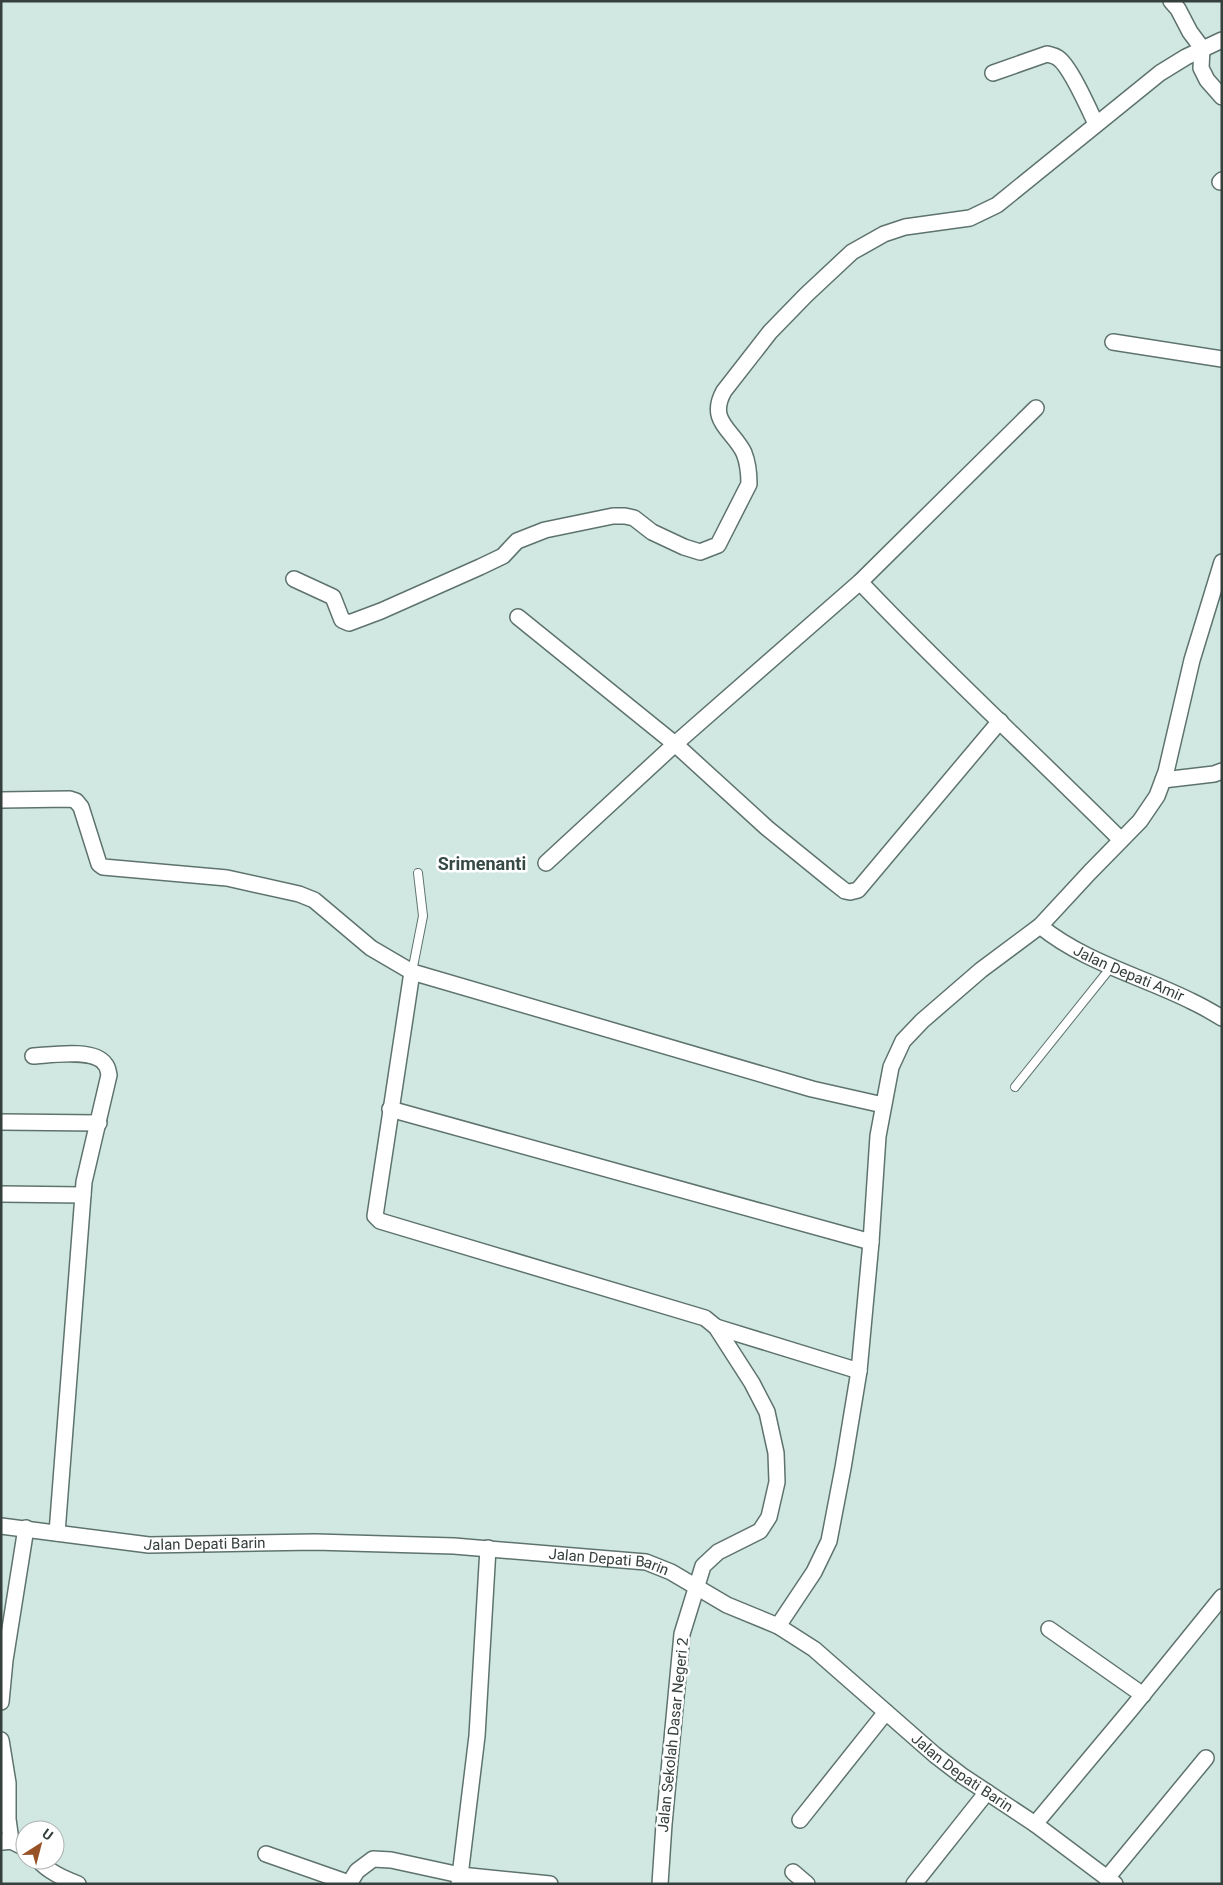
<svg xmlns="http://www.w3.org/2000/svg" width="1223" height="1885" font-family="Roboto,sans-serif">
<rect width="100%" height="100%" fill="#d1e8e2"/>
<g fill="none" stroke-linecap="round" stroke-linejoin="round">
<defs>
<path id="service" d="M 412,972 L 423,916 L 418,873
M 1015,1087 L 1112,966"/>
<g id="minor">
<path d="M 1171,1 L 1178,9 L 1190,32 L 1202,48 L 1201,68 L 1207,80 L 1222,97"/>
<path d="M 993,73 L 1047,54 C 1051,55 1054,55 1058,58 C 1070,66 1089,109 1096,124"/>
<path d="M 1220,182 L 1222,180"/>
<path d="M 1113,342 L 1222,359"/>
<path d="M 294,579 L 333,597 L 342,620 L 349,623 L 381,611 L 480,567 L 503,556 L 517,541 L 545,530 L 613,516 L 625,516 L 634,518 L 652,532 L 684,547 L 700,552 L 718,545 L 749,484 C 749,474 748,463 744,453 C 733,430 707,421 724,391 L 770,332 L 806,295 L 852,252 L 884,234 L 905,227 L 970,218 L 997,205 L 1160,73 L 1186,57 L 1222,40"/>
<path d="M 860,582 C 944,671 1035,754 1121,840"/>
<path d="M 518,617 L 675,744 L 767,828 L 831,880 L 845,891 L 850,892 L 858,890 L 1000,721"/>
<path d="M 1163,780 L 1214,774 L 1222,771"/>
<path d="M 1,800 L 70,799 L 76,801 L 81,807 L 99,864 L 103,867 L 227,878 L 299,894 L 314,900 L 371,948 L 412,972 L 812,1089 L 883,1105"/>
<path d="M 546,863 L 675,744 L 860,582 L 1036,408"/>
<path id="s1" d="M 1040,926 C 1084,962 1141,976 1191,1001 C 1202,1006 1212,1012 1222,1018"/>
<path d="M 412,972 L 375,1216 L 380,1221 L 705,1318 L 716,1327 L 752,1383 L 767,1412 L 776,1453 L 777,1482 L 769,1517 L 760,1531 L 718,1552 L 703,1566 L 682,1634 L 664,1824 L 660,1884"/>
<path d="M 33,1056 C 51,1055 94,1048 105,1064 C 108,1067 108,1071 109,1075 L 84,1182 L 57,1533"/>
<path d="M 390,1109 L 871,1242"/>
<path d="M 1,1122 L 99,1123"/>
<path d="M 1,1194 L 83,1195"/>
<path d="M 716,1327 L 859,1371"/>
<path id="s2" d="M 1,1526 L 149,1545 L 315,1542 L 454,1546 L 646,1562 L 671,1572 L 727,1605 L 778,1626 L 814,1649 L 935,1755 L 961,1775 L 1035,1824 L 1115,1884"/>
<path d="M 778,1626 L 814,1572 L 829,1541 L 843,1468 L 859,1371 L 871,1242 L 878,1136 L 891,1067 L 903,1041 L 922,1021 L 981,970 L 1040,926 L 1090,872 L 1140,821 L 1157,796 L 1166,772 L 1192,660 L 1222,562"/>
<path d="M 1049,1629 L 1143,1695"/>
<path d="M 1,1702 L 5,1660 L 26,1528"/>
<path d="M 1,1740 L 8,1783 L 8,1819 L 11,1841"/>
<path d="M 800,1820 L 886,1712"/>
<path d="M 1035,1824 L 1132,1708 L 1222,1597"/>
<path d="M 3,1842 L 11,1841 L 25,1848"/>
<path d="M 266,1854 L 349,1883"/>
<path d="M 38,1860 C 49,1872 63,1878 78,1884"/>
<path d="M 793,1872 L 807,1884"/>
<path d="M 1107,1878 L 1206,1758"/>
<path d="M 349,1884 L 357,1871 L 373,1859 L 391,1860 L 460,1875 L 550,1884"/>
<path d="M 459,1884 L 477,1736 L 488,1548"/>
<path d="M 914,1884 L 987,1792"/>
</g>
</defs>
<use href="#service" stroke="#5e736d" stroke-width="10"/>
<use href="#minor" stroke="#5e736d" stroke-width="18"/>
<use href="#service" stroke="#fff" stroke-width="8"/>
<use href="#minor" stroke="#fff" stroke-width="15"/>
</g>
<g text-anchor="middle" stroke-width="5" stroke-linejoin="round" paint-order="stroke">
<g font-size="15" fill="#353f3c" stroke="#fff">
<text dy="5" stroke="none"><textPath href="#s1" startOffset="101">Jalan Depati Amir</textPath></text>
<text dy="5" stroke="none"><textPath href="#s2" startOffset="205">Jalan Depati Barin</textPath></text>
<text dy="5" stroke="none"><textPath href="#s2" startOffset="610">Jalan Depati Barin</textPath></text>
<text transform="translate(673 1735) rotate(-84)" y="5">Jalan Sekolah Dasar Negeri 2</text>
<text dy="5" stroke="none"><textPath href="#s2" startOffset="1030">Jalan Depati Barin</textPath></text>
</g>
<g font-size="18" font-weight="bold" fill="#364a45" stroke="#fff">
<text x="482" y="870">Srimenanti</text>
</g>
</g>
<rect width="1223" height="1885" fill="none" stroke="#353f3c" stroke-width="5"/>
<g transform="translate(40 1845) rotate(36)"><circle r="24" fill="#ffffff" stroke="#aeb2b1"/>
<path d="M0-4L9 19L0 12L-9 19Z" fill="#975227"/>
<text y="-8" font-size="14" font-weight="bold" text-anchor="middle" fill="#353f3c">U</text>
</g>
</svg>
